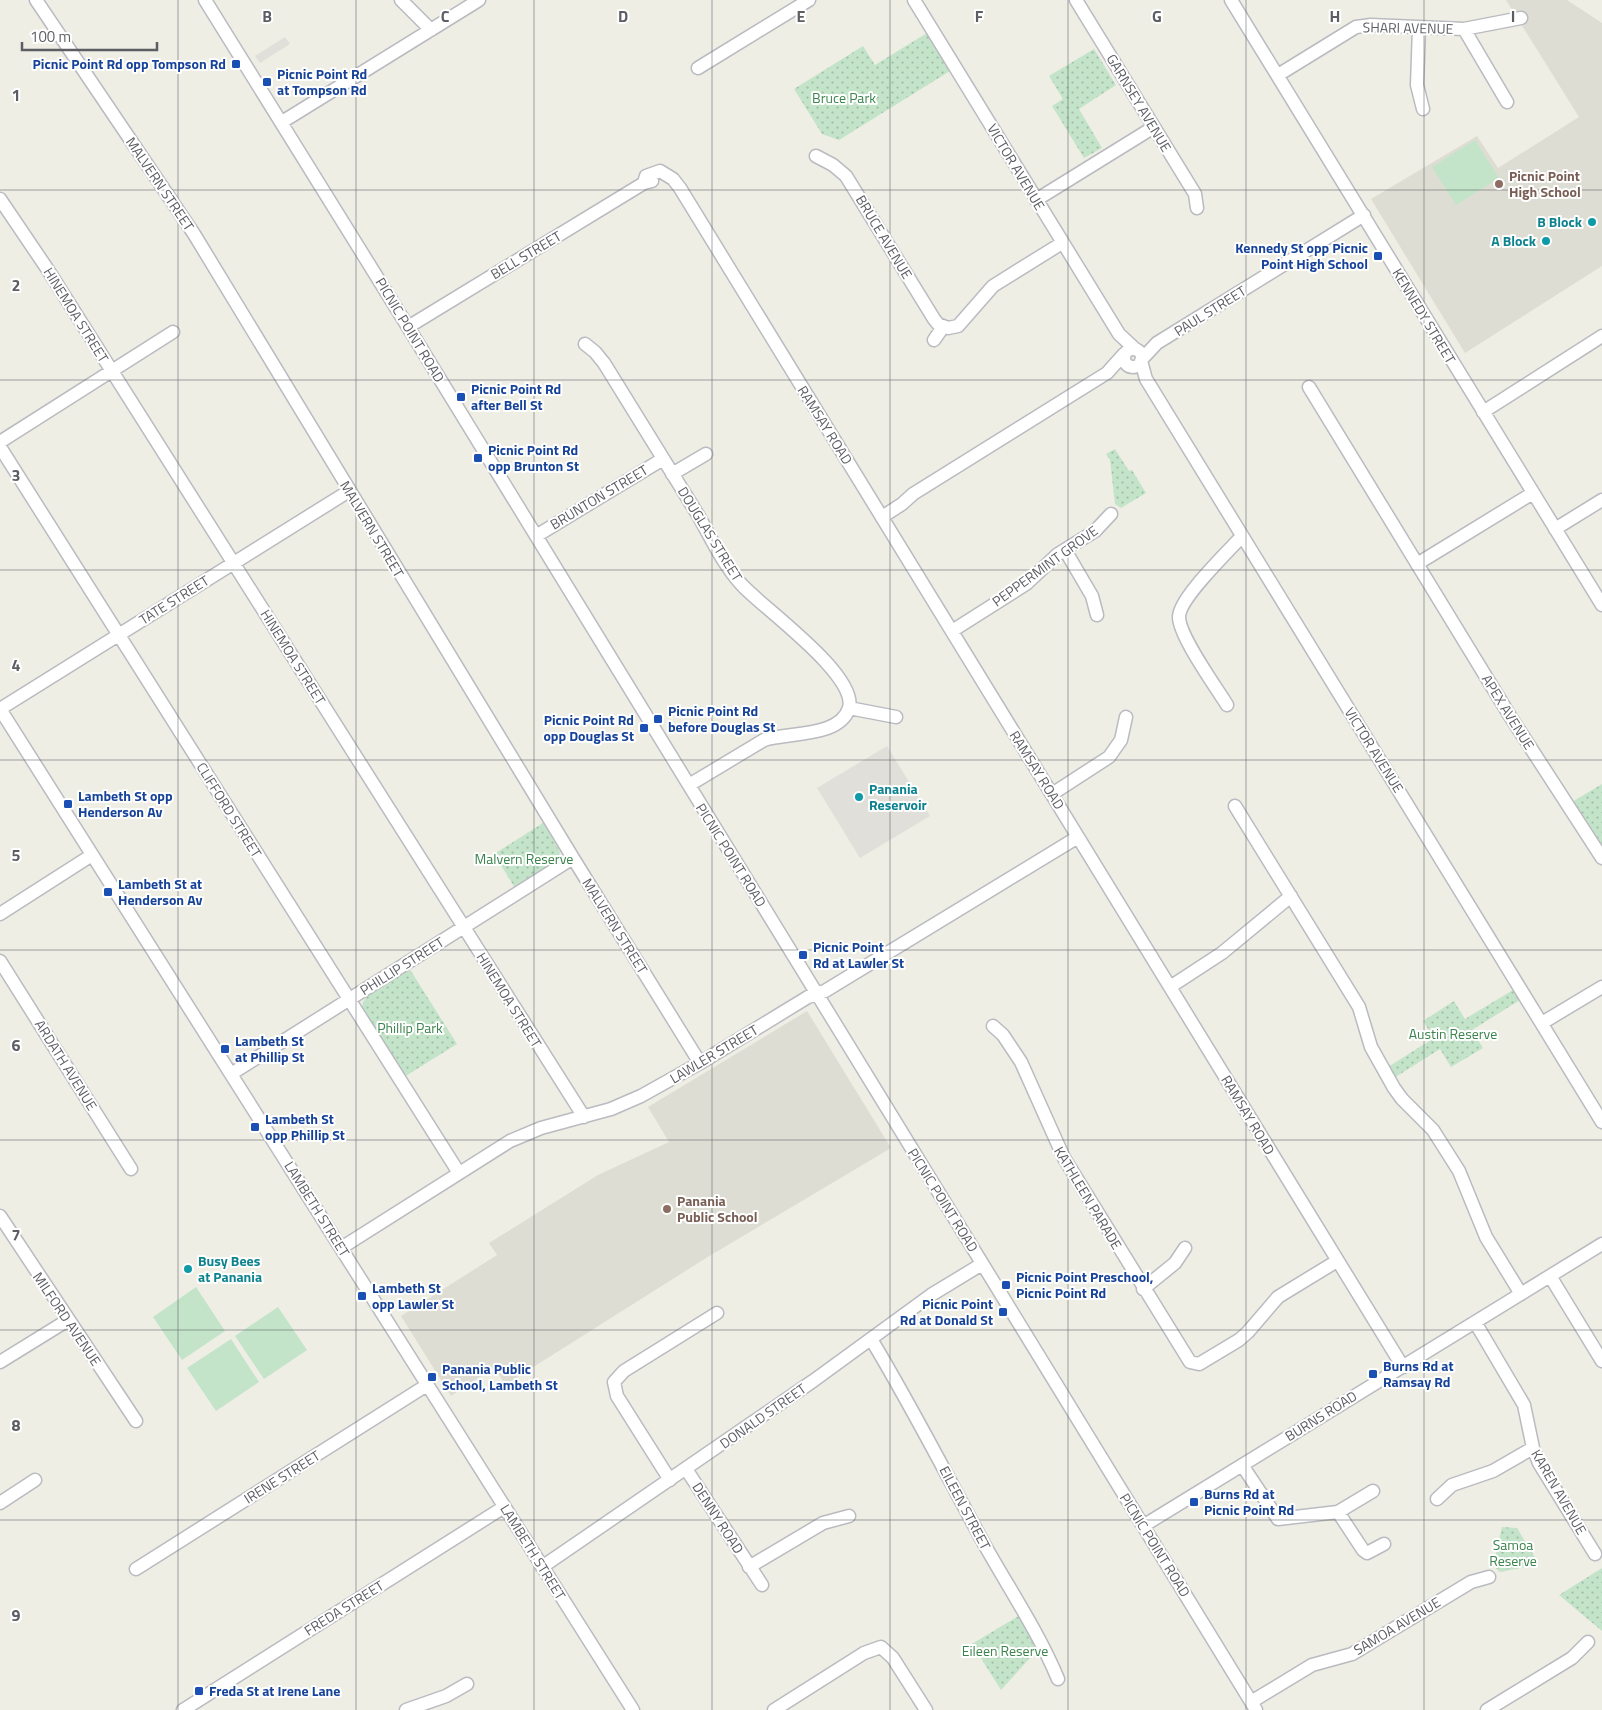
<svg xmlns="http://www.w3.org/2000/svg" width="1602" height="1710" font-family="'Titillium Web',sans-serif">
<defs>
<pattern id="park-dots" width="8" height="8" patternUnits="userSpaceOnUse" patternTransform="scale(1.25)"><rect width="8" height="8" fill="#c3e4c9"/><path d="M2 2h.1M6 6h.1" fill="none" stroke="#a2bca7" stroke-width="1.8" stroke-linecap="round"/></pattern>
</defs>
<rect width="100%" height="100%" fill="#eeeee5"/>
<path fill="#e0dfd9" d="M 285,37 L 290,44 L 260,63 L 255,56 Z
M 887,746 L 930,816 L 860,858 L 817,788 Z"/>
<path fill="#deddd3" d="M 1506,0 L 1567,0 L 1602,23 L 1602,266 L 1465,353 L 1371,199 L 1477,136 L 1498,168 L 1579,117 Z
M 807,1011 L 891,1148 L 706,1258 L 505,1385 L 495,1367 L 451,1396 L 401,1316 L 497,1255 L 489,1243 L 598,1175 L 669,1142 L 648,1107 Z"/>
<path fill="url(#park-dots)" d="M 927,33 L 950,71 L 839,140 L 822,134 L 794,89 L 863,46 L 875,65 Z
M 1094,49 L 1116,85 L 1079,109 L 1102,148 L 1084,158 L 1052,106 L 1063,99 L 1049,76 Z
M 1115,449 L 1129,471 L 1132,470 L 1146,493 L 1121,508 L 1115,504 L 1110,460 L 1106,454 Z
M 1602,784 L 1602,848 L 1572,802 Z
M 543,823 L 560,852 L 559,860 L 515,888 L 494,854 Z
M 409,968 L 457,1044 L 404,1077 L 362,1009 C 362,990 394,977 409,968 Z
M 1513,990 L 1520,1000 L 1472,1030 L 1483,1048 L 1451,1067 L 1440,1049 L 1394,1078 L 1388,1067 L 1434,1038 L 1423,1021 L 1454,1001 L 1465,1019 Z
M 1502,1527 L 1517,1528 L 1539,1564 L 1500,1572 L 1493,1566 Z
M 1602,1568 L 1602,1631 L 1559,1595 Z
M 1020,1615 L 1039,1648 L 1001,1690 L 972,1644 Z"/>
<path fill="#c3e4c9" d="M 1475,140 L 1499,178 L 1456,205 L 1432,167 Z
M 196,1287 L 225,1331 L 182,1360 L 153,1317 Z
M 278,1307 L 307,1350 L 264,1379 L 235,1336 Z
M 231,1339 L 259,1382 L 216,1411 L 187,1368 Z"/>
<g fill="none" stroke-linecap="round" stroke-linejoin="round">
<defs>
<path id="minor" d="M 36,0 L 194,234 L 573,858 L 700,1063
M 205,0 L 408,327 L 1256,1710
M 401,0 L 431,30
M 914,0 L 1119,334 L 1135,349
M 1076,0 L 1195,194 L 1197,208
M 1231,0 L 1602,605
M 1419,28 L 1417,85 L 1423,109
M 1464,29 L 1507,102
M 698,68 L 809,0
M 1278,75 L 1356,27 L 1371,25 L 1464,29 L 1521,18
M 282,122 L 479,0
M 816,156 L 833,165 L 846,176 L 934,319 L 938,324 L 948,328 L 958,326 L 993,286 L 1062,243
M 644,183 L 646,176 L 660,171 L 673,179 L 680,188 L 1403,1367
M 0,199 L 48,270 L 584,1117
M 1036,200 L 1154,127
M 408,327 L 644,183 L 652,181
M 934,340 L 943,327
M 585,344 L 595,352 L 604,363 C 635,414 667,464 698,515 C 711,538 724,566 742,585 C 763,608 858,675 849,708 C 840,738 786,732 764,740 L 689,785
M1124 358a9 9 0 1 1 18 0a9 9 0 1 1-18 0Z
M 1142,359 L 1157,343 L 1364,215
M 1141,361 L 1146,379 L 1602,1122
M 1309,387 L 1510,716 L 1602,858
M 1483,412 L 1602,336
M 0,442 L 173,332
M 0,447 L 459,1173
M 672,474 L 706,454
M 882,517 L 902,504 L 913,494 L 1107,373 L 1124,354
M 1555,529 L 1602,500
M 536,536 L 663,459
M 1065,550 L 1092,596 L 1097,615
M 1417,564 L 1533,493
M 952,631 L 1026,584 L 1058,554 L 1095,531 L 1111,514
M 1227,705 C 1216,687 1179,636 1179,617 C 1179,598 1228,552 1242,536
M 849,708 L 896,717
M 0,709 L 633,1710
M 0,709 L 349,491
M 1052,794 L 1109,757 L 1121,740 L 1126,717
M 1235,806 L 1359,1007 L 1371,1047 L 1394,1088 L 1402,1099 L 1433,1130 L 1459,1171 L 1486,1237 L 1521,1294
M 0,914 L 92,855
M 0,961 L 131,1169
M 1170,987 L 1222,953 L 1291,896
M 1542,1023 L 1602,987
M 993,1026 L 1003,1035 L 1021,1062 L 1064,1158 L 1190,1362 L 1199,1364 L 1239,1340 L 1248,1332 L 1278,1297 L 1337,1261
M 231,1074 L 573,858
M 0,1216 L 136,1421
M 341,1248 L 510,1141 L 541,1128 L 611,1109 L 641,1096 L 700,1063 L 808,997 L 825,991 L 1078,837
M 1550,1276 L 1602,1361
M 1143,1289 L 1175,1263 L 1185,1248
M 1475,1322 L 1524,1405 L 1533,1448 L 1539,1463 L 1595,1554
M 871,1339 C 911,1405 946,1474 983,1542 C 1008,1587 1038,1631 1058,1679
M 0,1362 L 68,1320
M 1242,1465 L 1278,1519 L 1338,1512 L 1363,1550 L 1367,1553 L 1384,1544
M 686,1469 L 762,1585
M 670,1480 L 617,1396 L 614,1382 L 624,1371 L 717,1313
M 1437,1499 L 1452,1485 L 1493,1471 L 1533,1448
M 0,1503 L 35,1480
M 1338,1512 L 1373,1491
M 1143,1526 L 1602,1244
M 542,1567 L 813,1381 L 931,1295 L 982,1264
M 749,1567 L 823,1523 L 849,1516
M 136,1569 L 427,1385
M 1251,1702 L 1312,1665 L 1352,1654 L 1471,1582 L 1489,1577
M 183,1710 L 504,1507
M 406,1710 L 446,1696 L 467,1684
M 774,1710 L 864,1653 L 881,1647 L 893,1658 L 926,1710
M 1487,1710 L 1572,1658 L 1588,1642"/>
</defs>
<use href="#minor" stroke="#babbc0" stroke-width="15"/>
<use href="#minor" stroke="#fff" stroke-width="12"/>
</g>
<path fill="none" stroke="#5d5e64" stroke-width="1" stroke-opacity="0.55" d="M 178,0 L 178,1710M 356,0 L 356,1710M 534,0 L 534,1710M 712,0 L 712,1710M 890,0 L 890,1710M 1068,0 L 1068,1710M 1246,0 L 1246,1710M 1424,0 L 1424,1710M 0,190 L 1602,190M 0,380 L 1602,380M 0,570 L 1602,570M 0,760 L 1602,760M 0,950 L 1602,950M 0,1140 L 1602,1140M 0,1330 L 1602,1330M 0,1520 L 1602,1520"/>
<g fill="#1a4fb4" stroke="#fff" stroke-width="2">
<rect x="231" y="59" width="10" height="10" rx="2.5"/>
<rect x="262" y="77" width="10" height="10" rx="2.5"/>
<rect x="1373" y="251" width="10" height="10" rx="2.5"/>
<rect x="456" y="392" width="10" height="10" rx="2.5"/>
<rect x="473" y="453" width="10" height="10" rx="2.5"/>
<rect x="653" y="714" width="10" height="10" rx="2.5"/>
<rect x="639" y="723" width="10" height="10" rx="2.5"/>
<rect x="63" y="799" width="10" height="10" rx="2.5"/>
<rect x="103" y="887" width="10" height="10" rx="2.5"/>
<rect x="798" y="950" width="10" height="10" rx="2.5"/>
<rect x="220" y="1044" width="10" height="10" rx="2.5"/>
<rect x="250" y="1122" width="10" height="10" rx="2.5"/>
<rect x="1001" y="1280" width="10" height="10" rx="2.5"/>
<rect x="357" y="1291" width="10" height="10" rx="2.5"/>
<rect x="998" y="1307" width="10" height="10" rx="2.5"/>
<rect x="1368" y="1369" width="10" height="10" rx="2.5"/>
<rect x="427" y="1372" width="10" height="10" rx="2.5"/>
<rect x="1189" y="1497" width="10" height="10" rx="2.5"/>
<rect x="194" y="1686" width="10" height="10" rx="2.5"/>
</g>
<g fill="#8d6e63" stroke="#fff" stroke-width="2">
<circle cx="1499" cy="184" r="5"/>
<circle cx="667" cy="1209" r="5"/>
</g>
<g fill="#0f9aa8" stroke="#fff" stroke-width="2">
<circle cx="1592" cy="222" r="5"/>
<circle cx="1546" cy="241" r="5"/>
<circle cx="859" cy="797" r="5"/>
<circle cx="188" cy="1269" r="5"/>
</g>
<g text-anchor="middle" stroke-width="4" stroke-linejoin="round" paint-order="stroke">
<g font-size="14" fill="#5d5e64" stroke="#fff">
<text transform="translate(1408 28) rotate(1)" y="5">SHARI AVENUE</text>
<text transform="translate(1139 103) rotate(59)" y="5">GARNSEY AVENUE</text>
<text transform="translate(1016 167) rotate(59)" y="5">VICTOR AVENUE</text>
<text transform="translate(160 184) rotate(56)" y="5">MALVERN STREET</text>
<text transform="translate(884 237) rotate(59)" y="5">BRUCE AVENUE</text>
<text transform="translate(526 255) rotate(-31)" y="5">BELL STREET</text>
<text transform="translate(1210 311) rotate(-32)" y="5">PAUL STREET</text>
<text transform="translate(76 315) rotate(58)" y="5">HINEMOA STREET</text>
<text transform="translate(1424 316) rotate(59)" y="5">KENNEDY STREET</text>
<text transform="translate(410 330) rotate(59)" y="5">PICNIC POINT ROAD</text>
<text transform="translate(825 425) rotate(58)" y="5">RAMSAY ROAD</text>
<text transform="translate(599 497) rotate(-31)" y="5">BRUNTON STREET</text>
<text transform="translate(372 529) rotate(59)" y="5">MALVERN STREET</text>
<text transform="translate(710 534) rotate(58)" y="5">DOUGLAS STREET</text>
<text transform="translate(1045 566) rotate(-36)" y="5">PEPPERMINT GROVE</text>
<text transform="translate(174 600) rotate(-32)" y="5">TATE STREET</text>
<text transform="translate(293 657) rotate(58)" y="5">HINEMOA STREET</text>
<text transform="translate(1508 712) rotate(58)" y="5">APEX AVENUE</text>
<text transform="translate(1374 750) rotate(58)" y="5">VICTOR AVENUE</text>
<text transform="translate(1037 770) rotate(58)" y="5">RAMSAY ROAD</text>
<text transform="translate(229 810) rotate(58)" y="5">CLIFFORD STREET</text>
<text transform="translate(731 855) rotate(58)" y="5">PICNIC POINT ROAD</text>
<text transform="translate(615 926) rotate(58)" y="5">MALVERN STREET</text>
<text transform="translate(402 966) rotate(-32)" y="5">PHILLIP STREET</text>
<text transform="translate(509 1000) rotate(58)" y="5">HINEMOA STREET</text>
<text transform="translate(714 1054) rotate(-31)" y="5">LAWLER STREET</text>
<text transform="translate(66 1065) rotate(58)" y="5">ARDATH AVENUE</text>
<text transform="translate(1248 1115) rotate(59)" y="5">RAMSAY ROAD</text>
<text transform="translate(1088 1198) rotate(59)" y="5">KATHLEEN PARADE</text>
<text transform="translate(943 1200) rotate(58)" y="5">PICNIC POINT ROAD</text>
<text transform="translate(317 1209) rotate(58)" y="5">LAMBETH STREET</text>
<text transform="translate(67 1319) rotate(56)" y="5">MILFORD AVENUE</text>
<text transform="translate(763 1416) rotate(-35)" y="5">DONALD STREET</text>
<text transform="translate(1321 1416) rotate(-32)" y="5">BURNS ROAD</text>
<text transform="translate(282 1477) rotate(-32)" y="5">IRENE STREET</text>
<text transform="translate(1559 1492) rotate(60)" y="5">KAREN AVENUE</text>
<text transform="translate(965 1508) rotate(62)" y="5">EILEEN STREET</text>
<text transform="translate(718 1518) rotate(57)" y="5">DENNY ROAD</text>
<text transform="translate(1155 1545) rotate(58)" y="5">PICNIC POINT ROAD</text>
<text transform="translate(533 1552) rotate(58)" y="5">LAMBETH STREET</text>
<text transform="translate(344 1608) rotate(-32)" y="5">FREDA STREET</text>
<text transform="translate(1397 1626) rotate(-31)" y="5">SAMOA AVENUE</text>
</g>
<g font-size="14" font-weight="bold" fill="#164399" stroke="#fff" text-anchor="start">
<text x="226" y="69" text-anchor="end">Picnic Point Rd opp Tompson Rd</text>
<text x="277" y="79">Picnic Point Rd<tspan x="277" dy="16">at Tompson Rd</tspan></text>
<text x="1368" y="253" text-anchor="end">Kennedy St opp Picnic<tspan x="1368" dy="16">Point High School</tspan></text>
<text x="471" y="394">Picnic Point Rd<tspan x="471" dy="16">after Bell St</tspan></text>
<text x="488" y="455">Picnic Point Rd<tspan x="488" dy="16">opp Brunton St</tspan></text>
<text x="668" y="716">Picnic Point Rd<tspan x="668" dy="16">before Douglas St</tspan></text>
<text x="634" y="725" text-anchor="end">Picnic Point Rd<tspan x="634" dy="16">opp Douglas St</tspan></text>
<text x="78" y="801">Lambeth St opp<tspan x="78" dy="16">Henderson Av</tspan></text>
<text x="118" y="889">Lambeth St at<tspan x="118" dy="16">Henderson Av</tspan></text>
<text x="813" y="952">Picnic Point<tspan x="813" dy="16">Rd at Lawler St</tspan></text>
<text x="235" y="1046">Lambeth St<tspan x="235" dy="16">at Phillip St</tspan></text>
<text x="265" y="1124">Lambeth St<tspan x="265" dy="16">opp Phillip St</tspan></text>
<text x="1016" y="1282">Picnic Point Preschool,<tspan x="1016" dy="16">Picnic Point Rd</tspan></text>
<text x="372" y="1293">Lambeth St<tspan x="372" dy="16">opp Lawler St</tspan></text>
<text x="993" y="1309" text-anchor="end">Picnic Point<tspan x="993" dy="16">Rd at Donald St</tspan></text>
<text x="1383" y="1371">Burns Rd at<tspan x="1383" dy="16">Ramsay Rd</tspan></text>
<text x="442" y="1374">Panania Public<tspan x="442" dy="16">School, Lambeth St</tspan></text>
<text x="1204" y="1499">Burns Rd at<tspan x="1204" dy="16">Picnic Point Rd</tspan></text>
<text x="209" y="1696">Freda St at Irene Lane</text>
</g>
<g font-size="14" fill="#3c844d" stroke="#fff">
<text x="844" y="103">Bruce Park</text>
<text x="524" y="864">Malvern Reserve</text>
<text x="410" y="1033">Phillip Park</text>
<text x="1453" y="1039">Austin Reserve</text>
<text x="1513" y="1550">Samoa<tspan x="1513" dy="16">Reserve</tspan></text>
<text x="1005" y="1656">Eileen Reserve</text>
</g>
<g font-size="14" font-weight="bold" fill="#785e54" stroke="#fff" text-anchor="start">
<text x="1509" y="181">Picnic Point<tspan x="1509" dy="16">High School</tspan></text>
<text x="677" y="1206">Panania<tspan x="677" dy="16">Public School</tspan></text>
</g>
<g font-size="14" font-weight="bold" fill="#0d838f" stroke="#fff" text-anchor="end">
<text x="1582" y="227">B Block</text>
<text x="1536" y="246">A Block</text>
<text x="869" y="794" text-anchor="start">Panania<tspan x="869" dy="16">Reservoir</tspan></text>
<text x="198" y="1266" text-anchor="start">Busy Bees<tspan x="198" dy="16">at Panania</tspan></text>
</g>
</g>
<g font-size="16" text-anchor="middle" font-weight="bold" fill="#5d5e64" stroke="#fff" stroke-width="4" stroke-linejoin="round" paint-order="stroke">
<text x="267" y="22">B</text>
<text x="445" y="22">C</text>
<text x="623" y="22">D</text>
<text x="801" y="22">E</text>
<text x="979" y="22">F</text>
<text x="1157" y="22">G</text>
<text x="1335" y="22">H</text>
<text x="1513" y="22">I</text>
<text x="16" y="101">1</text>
<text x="16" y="291">2</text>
<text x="16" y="481">3</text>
<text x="16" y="671">4</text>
<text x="16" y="861">5</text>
<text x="16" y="1051">6</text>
<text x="16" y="1241">7</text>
<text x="16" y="1431">8</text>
<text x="16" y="1621">9</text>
</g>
<path d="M22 42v8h135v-8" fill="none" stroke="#5d5e64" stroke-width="2.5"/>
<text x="30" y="42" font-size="15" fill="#5d5e64" stroke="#ffffff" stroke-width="4" paint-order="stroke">100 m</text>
</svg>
